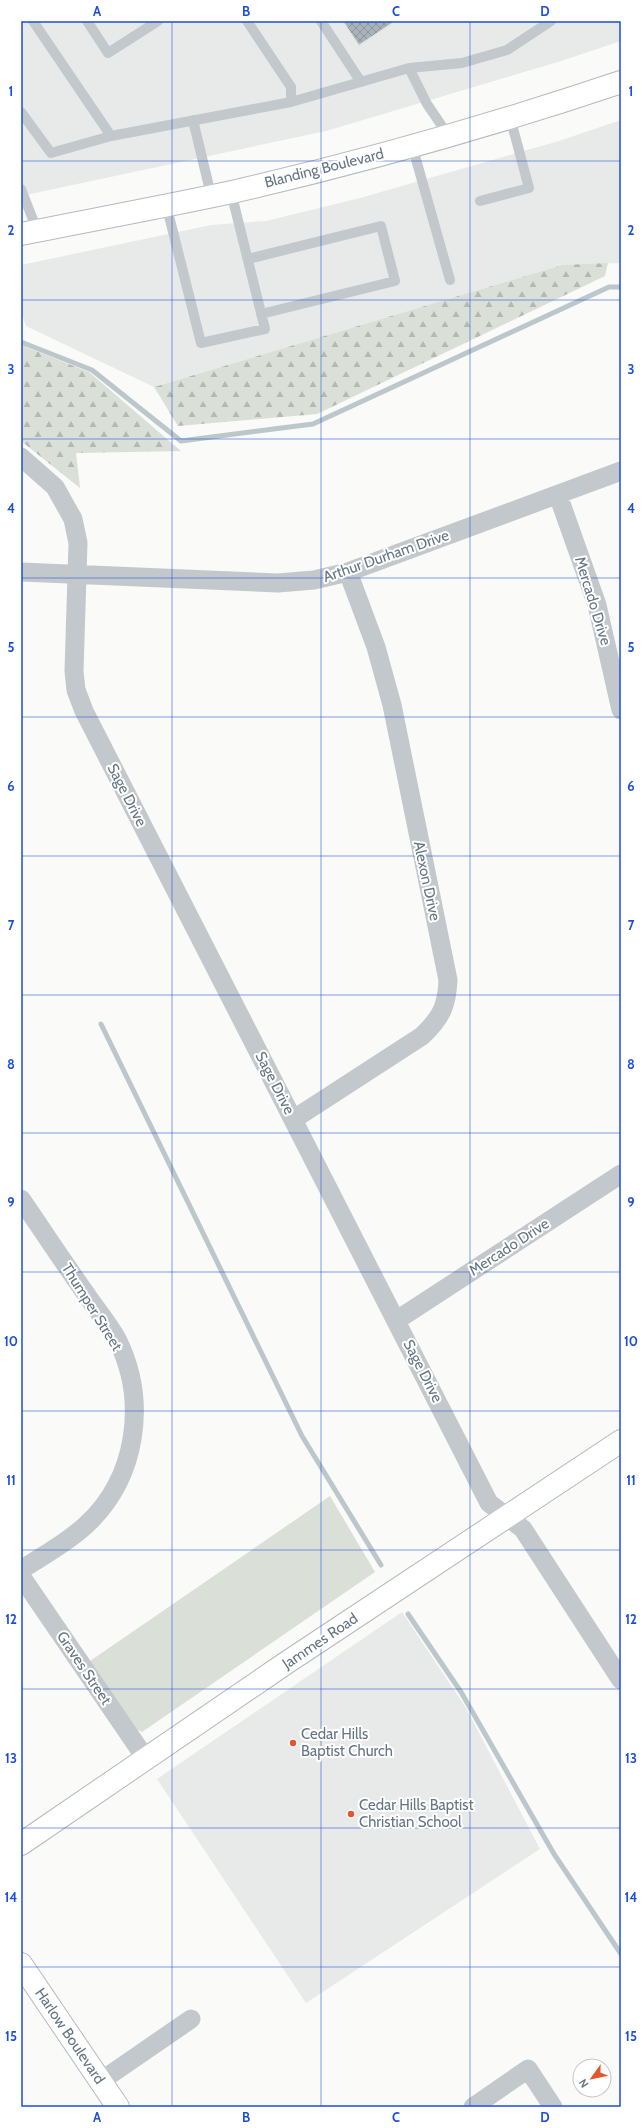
<svg xmlns="http://www.w3.org/2000/svg" width="642" height="2128" font-family="Cabin,sans-serif">
<defs>
<pattern id="forest-firs" width="22" height="20" patternUnits="userSpaceOnUse"><rect width="22" height="20" fill="#dadfd7"/><path d="M5 1l3.5 6h-7zM16 11l3.5 6h-7z" fill="#b4b9b4"/></pattern>
<pattern id="building-cross-hatch" width="8" height="8" patternUnits="userSpaceOnUse"><rect width="8" height="8" fill="#aab3b9"/><path d="M0 0l8 8M0 8l8-8" fill="none" stroke="#8e969c"/></pattern>
</defs>
<rect width="100%" height="100%" fill="#fafaf8"/>
<path fill="#e8e9e9" d="M 21,21 L 621,21 L 621,41 L 558,62 L 326,131 L 21,196 Z
M 621,120 L 621,263 L 562,265 L 154,387 L 26,326 L 21,311 L 21,265 L 211,225 L 266,221 L 360,198 L 559,141 Z
M 402,1612 L 466,1708 L 540,1849 L 306,2003 L 157,1779 Z"/>
<path fill="#dadfd7" d="M 330,1496 L 375,1572 L 142,1732 L 136,1729 L 90,1661 Z"/>
<path fill="url(#forest-firs)" d="M 608,263 L 605,276 L 317,414 L 178,426 L 154,387 L 562,265 Z
M 21,345 L 89,372 L 181,451 L 76,453 L 80,488 L 21,441 Z"/>
<g fill="none" stroke-linecap="round" stroke-linejoin="round">
<path stroke="#bbc7cb" stroke-width="5" d="M 21,342 L 92,370 L 181,441 L 313,424 L 609,287 L 621,287
M 101,1024 L 302,1436 L 381,1565
M 408,1614 L 461,1692 L 554,1854 L 621,1954"/>
</g>
<path fill="url(#building-cross-hatch)" stroke="#dcdcda" d="M 343,21 L 395,21 L 359,45 Z"/>
<g fill="none" stroke-linecap="round" stroke-linejoin="round">
<defs>
<path id="secondary" d="M 21,1844 L 286,1663 L 621,1441
M 21,1964 L 118,2107"/>
<path id="primary" d="M 21,234 C 91,220 162,207 232,192 C 363,162 493,125 621,82"/>
</defs>
<use href="#secondary" stroke="#b3babf" stroke-width="24"/>
<use href="#primary" stroke="#b5babe" stroke-width="24"/>
<path stroke="#c3c8cc" stroke-width="10" d="M 33,21 L 111,136
M 87,21 L 108,53 L 158,21
M 247,21 L 291,87 L 291,102
M 321,21 L 361,82
M 409,68 L 427,104 L 448,135
M 21,112 L 51,153 L 111,136 L 291,102 L 409,68 L 462,63 L 507,50 L 551,21
M 193,120 L 211,195
M 412,145 L 450,280
M 21,189 L 37,230
M 480,201 L 529,188 L 510,117
M 166,204 L 201,343 L 265,329 L 231,192
M 248,259 L 381,226 L 395,281 L 261,314"/>
<path stroke="#c3c8cc" stroke-width="19" d="M 21,457 L 55,487 L 73,519 L 78,543 L 74,671 L 76,690 L 84,711 L 489,1503 L 523,1529 L 621,1680
M 558,495 L 597,605 L 621,710
M 21,572 L 278,583 L 314,580 L 348,572 L 621,471
M 294,1119 L 422,1036 C 441,1018 447,1006 448,980 L 392,705 L 376,647 L 348,572
M 21,1199 C 43,1231 64,1263 86,1294 C 96,1309 109,1324 117,1339 C 148,1401 137,1478 86,1525 C 67,1543 42,1556 21,1570
M 397,1320 L 621,1174
M 21,1576 L 146,1759
M 101,2081 L 191,2019
M 473,2107 L 528,2069 L 553,2107"/>
<use href="#secondary" stroke="#fff" stroke-width="22"/>
<use href="#primary" stroke="#fff" stroke-width="22"/>
</g>
<path fill="none" stroke="#1d4ed8" stroke-width="1" stroke-opacity="0.55" d="M 172,21 L 172,2107M 321,21 L 321,2107M 470,21 L 470,2107M 21,161 L 621,161M 21,300 L 621,300M 21,439 L 621,439M 21,578 L 621,578M 21,717 L 621,717M 21,856 L 621,856M 21,995 L 621,995M 21,1133 L 621,1133M 21,1272 L 621,1272M 21,1411 L 621,1411M 21,1550 L 621,1550M 21,1689 L 621,1689M 21,1828 L 621,1828M 21,1967 L 621,1967"/>
<g fill="#e4572e" stroke="#fff" stroke-width="1.5">
<circle cx="293" cy="1743" r="4"/>
<circle cx="351" cy="1814" r="4"/>
</g>
<g text-anchor="middle" stroke-width="4" stroke-linejoin="round" paint-order="stroke">
<g font-size="15" fill="#657683" stroke="#fff">
<text transform="translate(324 168) rotate(-14)" y="5">Blanding Boulevard</text>
<text transform="translate(386 556) rotate(-19)" y="5">Arthur Durham Drive</text>
<text transform="translate(593 601) rotate(73)" y="5">Mercado Drive</text>
<text transform="translate(127 795) rotate(63)" y="5">Sage Drive</text>
<text transform="translate(427 881) rotate(78)" y="5">Alexon Drive</text>
<text transform="translate(275 1083) rotate(63)" y="5">Sage Drive</text>
<text transform="translate(509 1247) rotate(-33)" y="5">Mercado Drive</text>
<text transform="translate(92 1307) rotate(58)" y="5">Thumper Street</text>
<text transform="translate(423 1371) rotate(63)" y="5">Sage Drive</text>
<text transform="translate(320 1641) rotate(-34)" y="5">Jammes Road</text>
<text transform="translate(84 1668) rotate(56)" y="5">Graves Street</text>
<text transform="translate(70 2036) rotate(56)" y="5">Harlow Boulevard</text>
</g>
<g font-size="15" fill="#657683" stroke="#fff" text-anchor="start">
<text x="301" y="1739">Cedar Hills<tspan x="301" dy="17">Baptist Church</tspan></text>
<text x="359" y="1810">Cedar Hills Baptist<tspan x="359" dy="17">Christian School</tspan></text>
</g>
</g>
<rect width="642" height="2128" fill="none" stroke="#ffffff" stroke-width="44"/>
<g transform="translate(592 2078) rotate(237)"><circle r="19" fill="#ffffff" stroke="#c1c8cd"/>
<path d="M0-3L7 15L0 10L-7 15Z" fill="#e4572e"/>
<text y="-6" font-size="11" font-weight="bold" text-anchor="middle" fill="#657683">N</text>
</g>
<rect x="22" y="22" width="598" height="2084" fill="none" stroke="#1d4ed8" stroke-width="1.5"/>
<g font-size="13" text-anchor="middle" font-weight="bold" fill="#1d4ed8">
<text x="97" y="16">A</text>
<text x="246" y="16">B</text>
<text x="396" y="16">C</text>
<text x="545" y="16">D</text>
<text x="11" y="96">1</text>
<text x="631" y="96">1</text>
<text x="11" y="235">2</text>
<text x="631" y="235">2</text>
<text x="11" y="374">3</text>
<text x="631" y="374">3</text>
<text x="11" y="513">4</text>
<text x="631" y="513">4</text>
<text x="11" y="652">5</text>
<text x="631" y="652">5</text>
<text x="11" y="791">6</text>
<text x="631" y="791">6</text>
<text x="11" y="930">7</text>
<text x="631" y="930">7</text>
<text x="11" y="1069">8</text>
<text x="631" y="1069">8</text>
<text x="11" y="1207">9</text>
<text x="631" y="1207">9</text>
<text x="11" y="1346">10</text>
<text x="631" y="1346">10</text>
<text x="11" y="1485">11</text>
<text x="631" y="1485">11</text>
<text x="11" y="1624">12</text>
<text x="631" y="1624">12</text>
<text x="11" y="1763">13</text>
<text x="631" y="1763">13</text>
<text x="11" y="1902">14</text>
<text x="631" y="1902">14</text>
<text x="11" y="2041">15</text>
<text x="631" y="2041">15</text>
<text x="97" y="2122">A</text>
<text x="246" y="2122">B</text>
<text x="396" y="2122">C</text>
<text x="545" y="2122">D</text>
</g>
</svg>
